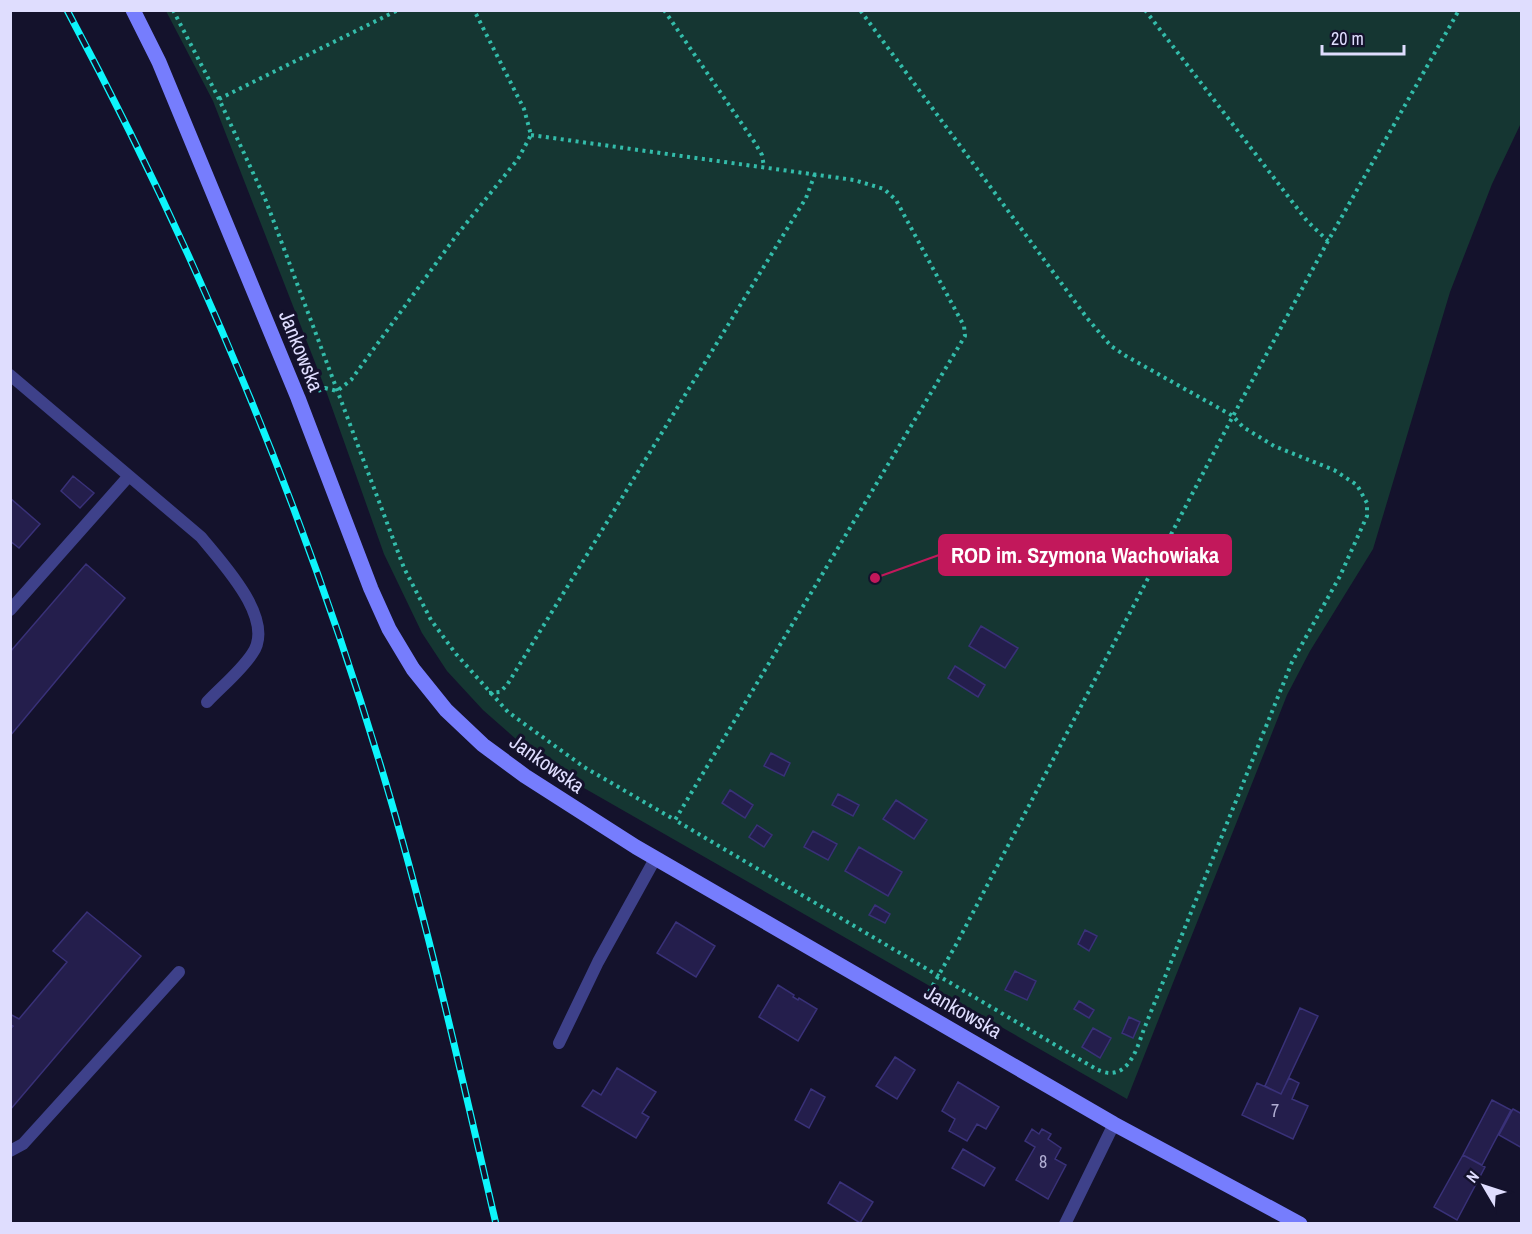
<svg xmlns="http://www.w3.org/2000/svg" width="1532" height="1234" font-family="'Archivo Narrow',sans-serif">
<rect width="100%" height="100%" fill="#14122c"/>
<path fill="#153632" d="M 166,11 L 1521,11 L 1521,123 L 1492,184 L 1450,292 L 1373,549 L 1310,651 L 1287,695 L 1127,1099 L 570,780 L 517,740 L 483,710 L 447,671 L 422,633 L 384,554 L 325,388 L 213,101 Z"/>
<path fill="#241e4c" stroke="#393178" stroke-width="1.5" d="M 73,476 L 94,493 L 80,508 L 61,491 Z
M 10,498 L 40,524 L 19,548 L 10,541 Z
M 86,564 L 125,598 L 10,736 L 10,652 Z
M 981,626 L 1018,648 L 1005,668 L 969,646 Z
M 955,666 L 985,685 L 978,697 L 948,678 Z
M 771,753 L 790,763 L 784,776 L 764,766 Z
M 730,790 L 753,805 L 745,818 L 722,803 Z
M 838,794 L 859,805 L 853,816 L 832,805 Z
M 896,800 L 927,820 L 914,839 L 883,819 Z
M 757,825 L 772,835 L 764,847 L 749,837 Z
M 813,831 L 837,844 L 828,860 L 804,847 Z
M 859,847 L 902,872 L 888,896 L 845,871 Z
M 875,905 L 890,914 L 885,923 L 869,915 Z
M 87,912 L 141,956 L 10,1110 L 10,1029 L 13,1026 L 10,1024 L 10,1014 L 19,1019 L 67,962 L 53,951 Z
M 676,922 L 715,946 L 696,977 L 657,953 Z
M 1085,930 L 1097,936 L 1089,951 L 1078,944 Z
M 1015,971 L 1036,981 L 1027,1000 L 1005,990 Z
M 778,985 L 794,995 L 793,997 L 798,1000 L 799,998 L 817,1009 L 798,1041 L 759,1017 Z
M 1079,1001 L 1094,1010 L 1089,1018 L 1074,1009 Z
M 1300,1008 L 1318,1016 L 1281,1094 L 1265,1086 Z
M 1129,1017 L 1140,1022 L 1133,1038 L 1122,1033 Z
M 1093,1028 L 1111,1038 L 1100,1058 L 1082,1047 Z
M 895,1057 L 915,1070 L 897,1099 L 876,1086 Z
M 617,1068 L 656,1092 L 642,1113 L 649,1117 L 636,1138 L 582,1106 L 593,1090 L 601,1095 Z
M 1289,1078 L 1299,1083 L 1292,1099 L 1308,1106 L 1293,1139 L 1242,1115 L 1257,1083 L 1281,1094 Z
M 958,1082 L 999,1107 L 986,1129 L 977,1124 L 967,1141 L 949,1131 L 955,1119 L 942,1111 Z
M 811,1089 L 825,1097 L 809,1128 L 795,1120 Z
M 1492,1100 L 1511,1110 L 1482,1165 L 1463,1155 Z
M 1513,1109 L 1522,1114 L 1522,1148 L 1499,1135 Z
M 1032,1129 L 1039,1134 L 1042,1129 L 1051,1134 L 1048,1139 L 1061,1148 L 1055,1159 L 1066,1165 L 1048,1199 L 1016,1180 L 1035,1147 L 1025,1141 Z
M 963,1149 L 995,1168 L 984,1186 L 952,1168 Z
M 1463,1155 L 1485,1167 L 1457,1220 L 1434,1207 Z
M 840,1182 L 873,1202 L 860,1223 L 828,1203 Z"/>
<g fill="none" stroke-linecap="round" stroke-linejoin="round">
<path stroke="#33bcaa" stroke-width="4" stroke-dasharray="3 4.5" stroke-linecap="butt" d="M 173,10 L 219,99 L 266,201 L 404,568 L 431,620 L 456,654 L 508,712 L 584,767 L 675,820
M 664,10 L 755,143 L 762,155 L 764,167
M 1145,10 L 1307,221 L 1328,241
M 219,99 L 398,10
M 531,135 L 854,180 L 884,189 L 896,200 L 964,326 L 965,336 L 675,820 L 1096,1069 C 1100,1071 1106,1073 1110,1073 C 1131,1073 1138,1045 1144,1029 L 1292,662 L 1340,576 L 1367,516 L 1367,503 L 1357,485 L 1334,470 L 1274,446 L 1243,427 L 1233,416 L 1126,356 L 1111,346 L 1087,318 L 860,10
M 318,391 L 325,388 L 337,391 L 351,380 L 456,236 L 518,159 L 531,135 L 524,109 L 474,10
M 489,693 L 500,692 L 507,685 L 806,198 L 815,174
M 929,992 L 957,943 L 1233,416 L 1328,241 L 1459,10"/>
<path stroke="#3e418a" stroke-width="12" d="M 10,375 L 201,537 C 222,563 277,620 252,654 C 240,672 221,687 207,702
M 10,610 L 128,477
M 559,1043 L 598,962 L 655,859
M 10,1151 L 23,1144 L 179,972
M 1065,1224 L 1114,1124"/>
<path stroke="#767dfd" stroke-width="15" d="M 133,10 L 159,62 L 298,398 L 371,589 L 389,629 L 413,669 L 446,710 L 483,745 L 525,776 L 636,847 L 1114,1124 L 1300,1224"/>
<defs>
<path id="rail" d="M 67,10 C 198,255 305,511 384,777 C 428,924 461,1074 496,1224"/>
</defs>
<use href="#rail" stroke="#0df5fb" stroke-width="7"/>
<use href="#rail" stroke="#14122c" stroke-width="4.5" stroke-dasharray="14" stroke-linecap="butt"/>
</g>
<g text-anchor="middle" stroke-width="6" stroke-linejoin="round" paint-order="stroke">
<g font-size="18" fill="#b0add2">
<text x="1275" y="1117">7</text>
<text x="1043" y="1168">8</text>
</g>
<g font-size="21" fill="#dfddfe" stroke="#14122c">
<text transform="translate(301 351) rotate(68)" y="7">Jankowska</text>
<text transform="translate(547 764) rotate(35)" y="7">Jankowska</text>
<text transform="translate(963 1012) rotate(30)" y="7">Jankowska</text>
</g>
</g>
<path fill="none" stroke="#c2185b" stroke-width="2" d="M875 578L939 555"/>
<circle fill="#c2185b" stroke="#14122c" stroke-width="2" cx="875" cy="578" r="6"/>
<rect fill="#c2185b" stroke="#c2185b" stroke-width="2" x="939" y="535" width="292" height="40" rx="6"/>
<g font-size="22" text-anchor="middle" font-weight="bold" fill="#fff">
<text x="1085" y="563">ROD im. Szymona Wachowiaka</text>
</g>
<rect width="1532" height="1234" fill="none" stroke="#dfddfe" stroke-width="24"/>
<g transform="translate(1484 1186) rotate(309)" stroke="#14122c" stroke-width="4.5" paint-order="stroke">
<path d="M0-4.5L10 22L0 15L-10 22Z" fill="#dfddfe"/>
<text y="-9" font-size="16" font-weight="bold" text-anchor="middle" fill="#dfddfe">N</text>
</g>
<path d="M1322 45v9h82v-9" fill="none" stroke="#dfddfe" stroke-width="3"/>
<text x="1331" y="45" font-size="18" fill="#dfddfe" stroke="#14122c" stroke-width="4.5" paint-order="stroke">20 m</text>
</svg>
